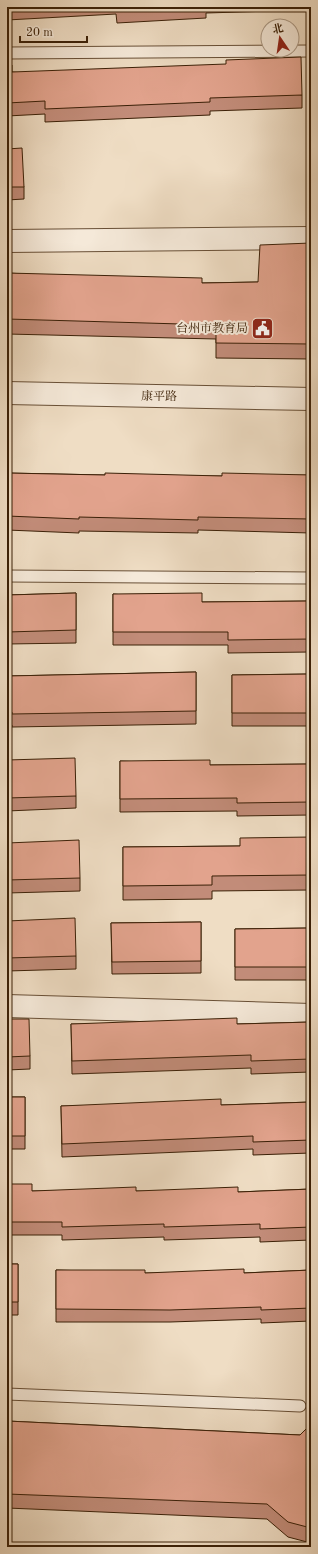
<svg xmlns="http://www.w3.org/2000/svg" width="318" height="1554" font-family="'Old Standard TT','Noto Serif SC',serif">
<rect width="100%" height="100%" fill="#efddc4"/>
<filter id="stains"><feTurbulence type="fractalNoise" baseFrequency=".005" numOctaves="4"/><feColorMatrix values="0 0 0 0 .2 0 0 0 0 .09 0 0 0 0 .02 0 0 0 .5 -.17"/></filter>
<radialGradient id="worn" r=".72"><stop offset=".6" stop-color="#630" stop-opacity="0"/><stop offset="1" stop-color="#630" stop-opacity=".3"/></radialGradient>
<g fill="none" stroke-linecap="round" stroke-linejoin="round">
<defs>
<path id="service" d="M 7,53 L 311,51
M 7,576 L 311,578
M 7,1394 L 300,1406"/>
<path id="minor" d="M 7,241 L 311,238
M 7,1006 L 311,1015"/>
<path id="tertiary" d="M 7,393 L 311,399"/>
</defs>
<use href="#service" stroke="#684f36" stroke-width="13"/>
<use href="#minor" stroke="#684f36" stroke-width="24"/>
<use href="#tertiary" stroke="#684f36" stroke-width="24"/>
<use href="#service" stroke="#f5e9d9" stroke-width="11"/>
<use href="#minor" stroke="#f5e9d9" stroke-width="22"/>
<use href="#tertiary" stroke="#f5e9d9" stroke-width="22"/>
</g>
<path fill="#c28c79" stroke="#3b2007" d="M 7,7 L 305,7 L 305,10 L 206,13 L 206,18 L 117,23 L 116,14 L 7,20 Z
M 7,65 L 12,72 L 302,95 L 302,108 L 210,111 L 210,115 L 45,122 L 45,114 L 7,116 Z
M 7,149 L 24,187 L 24,199 L 7,200 Z
M 311,243 L 311,359 L 216,358 L 216,339 L 7,334 L 7,273 L 202,283 L 258,282 Z
M 7,473 L 105,475 L 222,476 L 311,475 L 311,533 L 198,530 L 198,533 L 79,531 L 79,533 L 7,530 Z
M 76,593 L 76,643 L 7,644 L 7,595 Z
M 113,594 L 202,602 L 311,601 L 311,652 L 228,653 L 228,645 L 113,645 Z
M 196,672 L 196,724 L 12,727 L 12,725 L 7,725 L 7,676 Z
M 311,674 L 311,726 L 232,726 L 232,675 Z
M 7,760 L 76,796 L 76,808 L 7,811 Z
M 120,761 L 210,765 L 311,764 L 311,815 L 237,816 L 237,811 L 120,812 Z
M 311,837 L 311,890 L 212,891 L 212,899 L 123,900 L 123,847 L 240,846 Z
M 7,843 L 80,878 L 80,891 L 7,893 Z
M 7,921 L 76,956 L 76,969 L 7,971 Z
M 201,922 L 201,973 L 112,974 L 111,923 Z
M 311,928 L 311,980 L 235,980 L 235,929 Z
M 7,1019 L 30,1056 L 30,1069 L 7,1070 Z
M 311,1022 L 311,1072 L 251,1074 L 251,1068 L 72,1074 L 71,1024 L 237,1024 Z
M 7,1097 L 25,1097 L 25,1149 L 7,1149 Z
M 311,1102 L 311,1153 L 253,1155 L 253,1149 L 62,1157 L 61,1106 L 221,1105 Z
M 7,1184 L 32,1191 L 136,1191 L 238,1192 L 311,1189 L 311,1240 L 260,1242 L 260,1237 L 164,1240 L 164,1237 L 62,1240 L 62,1235 L 7,1235 Z
M 7,1264 L 18,1264 L 18,1315 L 7,1315 Z
M 56,1270 L 145,1273 L 244,1273 L 311,1270 L 311,1321 L 261,1323 L 261,1319 L 170,1322 L 56,1322 Z
M 7,1421 L 300,1435 L 311,1424 L 311,1543 L 288,1537 L 267,1519 L 7,1508 Z"/>
<path fill="#e2a38d" stroke="#3b2007" d="M 116,7 L 176,7 L 117,10 Z
M 301,57 L 302,95 L 210,98 L 210,102 L 45,109 L 45,101 L 7,103 L 7,65 L 12,65 L 12,72 L 226,64 L 226,60 Z
M 22,148 L 24,187 L 7,187 L 7,149 Z
M 311,243 L 311,344 L 216,343 L 216,325 L 7,319 L 7,273 L 202,278 L 202,283 L 258,282 L 260,245 Z
M 7,473 L 105,475 L 105,473 L 222,476 L 222,473 L 311,475 L 311,519 L 198,517 L 198,520 L 79,517 L 79,519 L 7,516 Z
M 76,593 L 76,630 L 7,632 L 7,595 Z
M 202,593 L 202,602 L 311,601 L 311,639 L 228,640 L 228,632 L 113,632 L 113,594 Z
M 196,672 L 196,711 L 12,714 L 12,712 L 7,712 L 7,676 Z
M 311,674 L 311,713 L 232,713 L 232,675 Z
M 75,758 L 76,796 L 7,798 L 7,760 Z
M 210,760 L 210,765 L 311,764 L 311,802 L 237,803 L 237,798 L 120,799 L 120,761 Z
M 311,837 L 311,875 L 212,876 L 212,885 L 123,886 L 123,847 L 240,846 L 240,838 Z
M 79,840 L 80,878 L 7,880 L 7,843 Z
M 75,918 L 76,956 L 7,958 L 7,921 Z
M 201,922 L 201,961 L 112,962 L 111,923 Z
M 311,928 L 311,967 L 235,967 L 235,929 Z
M 237,1018 L 237,1024 L 311,1022 L 311,1059 L 251,1061 L 251,1055 L 72,1061 L 71,1024 Z
M 7,1019 L 29,1019 L 30,1056 L 7,1057 Z
M 7,1097 L 25,1097 L 25,1136 L 7,1136 Z
M 221,1099 L 221,1105 L 311,1102 L 311,1140 L 253,1142 L 253,1136 L 62,1144 L 61,1106 Z
M 7,1184 L 32,1184 L 32,1191 L 136,1187 L 136,1191 L 238,1187 L 238,1192 L 311,1189 L 311,1227 L 260,1229 L 260,1224 L 164,1227 L 164,1224 L 62,1227 L 62,1222 L 7,1222 Z
M 7,1264 L 18,1264 L 18,1302 L 7,1302 Z
M 244,1269 L 244,1273 L 311,1270 L 311,1308 L 261,1310 L 261,1307 L 170,1310 L 56,1309 L 56,1270 L 145,1270 L 145,1273 Z
M 7,1421 L 300,1435 L 311,1424 L 311,1528 L 288,1522 L 267,1504 L 7,1494 Z"/>
<defs>
<symbol id="civic-square" viewBox="-11 -11 22 22"><rect x="-9" y="-9" width="18" height="18" rx="4" fill="#8f2418" stroke="#f5e9d9"/><path d="M-.6-6.5H3V-4.5H.6V-3L4-1V1h2V6H-6V1h2V-1L-.6-3ZM-1.2 2.5V6h2.4V2.5Z" fill="#fff"/></symbol>
</defs>
<g fill-rule="evenodd">
<use href="#civic-square" x="250" y="316" width="25" height="25"/>
</g>
<g text-anchor="middle" stroke-width="4" stroke-linejoin="round" paint-order="stroke">
<g font-size="12" fill="#3b2007" stroke="#f5e9d9" text-anchor="end">
<text x="248" y="332">台州市教育局</text>
</g>
<g font-size="12" fill="#3b2007" stroke="#f5e9d9">
<text transform="translate(159 396) rotate(1)" y="4">康平路</text>
</g>
</g>
<rect width="318" height="1554" fill="none" stroke="#efddc4" stroke-width="24"/>
<rect x="8" y="8" width="302" height="1538" fill="none" stroke="#3b2007" stroke-width="2"/>
<rect x="12" y="12" width="294" height="1530" fill="none" stroke="#3b2007"/>
<g transform="translate(280 38) rotate(347)"><circle r="19" fill="#f5e9d9" stroke="#ab9985"/>
<path d="M0-3L7 15L0 10L-7 15Z" fill="#8f2418"/>
<text y="-6" font-size="11" font-weight="bold" text-anchor="middle" fill="#3b2007">北</text>
</g>
<path d="M20 36v6h67v-6" fill="none" stroke="#3b2007" stroke-width="2"/>
<text x="26" y="36" font-size="12" fill="#3b2007" stroke="#f5e9d9" stroke-width="3" paint-order="stroke">20 m</text>
<rect width="100%" height="100%" filter="url(#stains)"/>
<rect width="100%" height="100%" fill="url(#worn)"/>
</svg>
